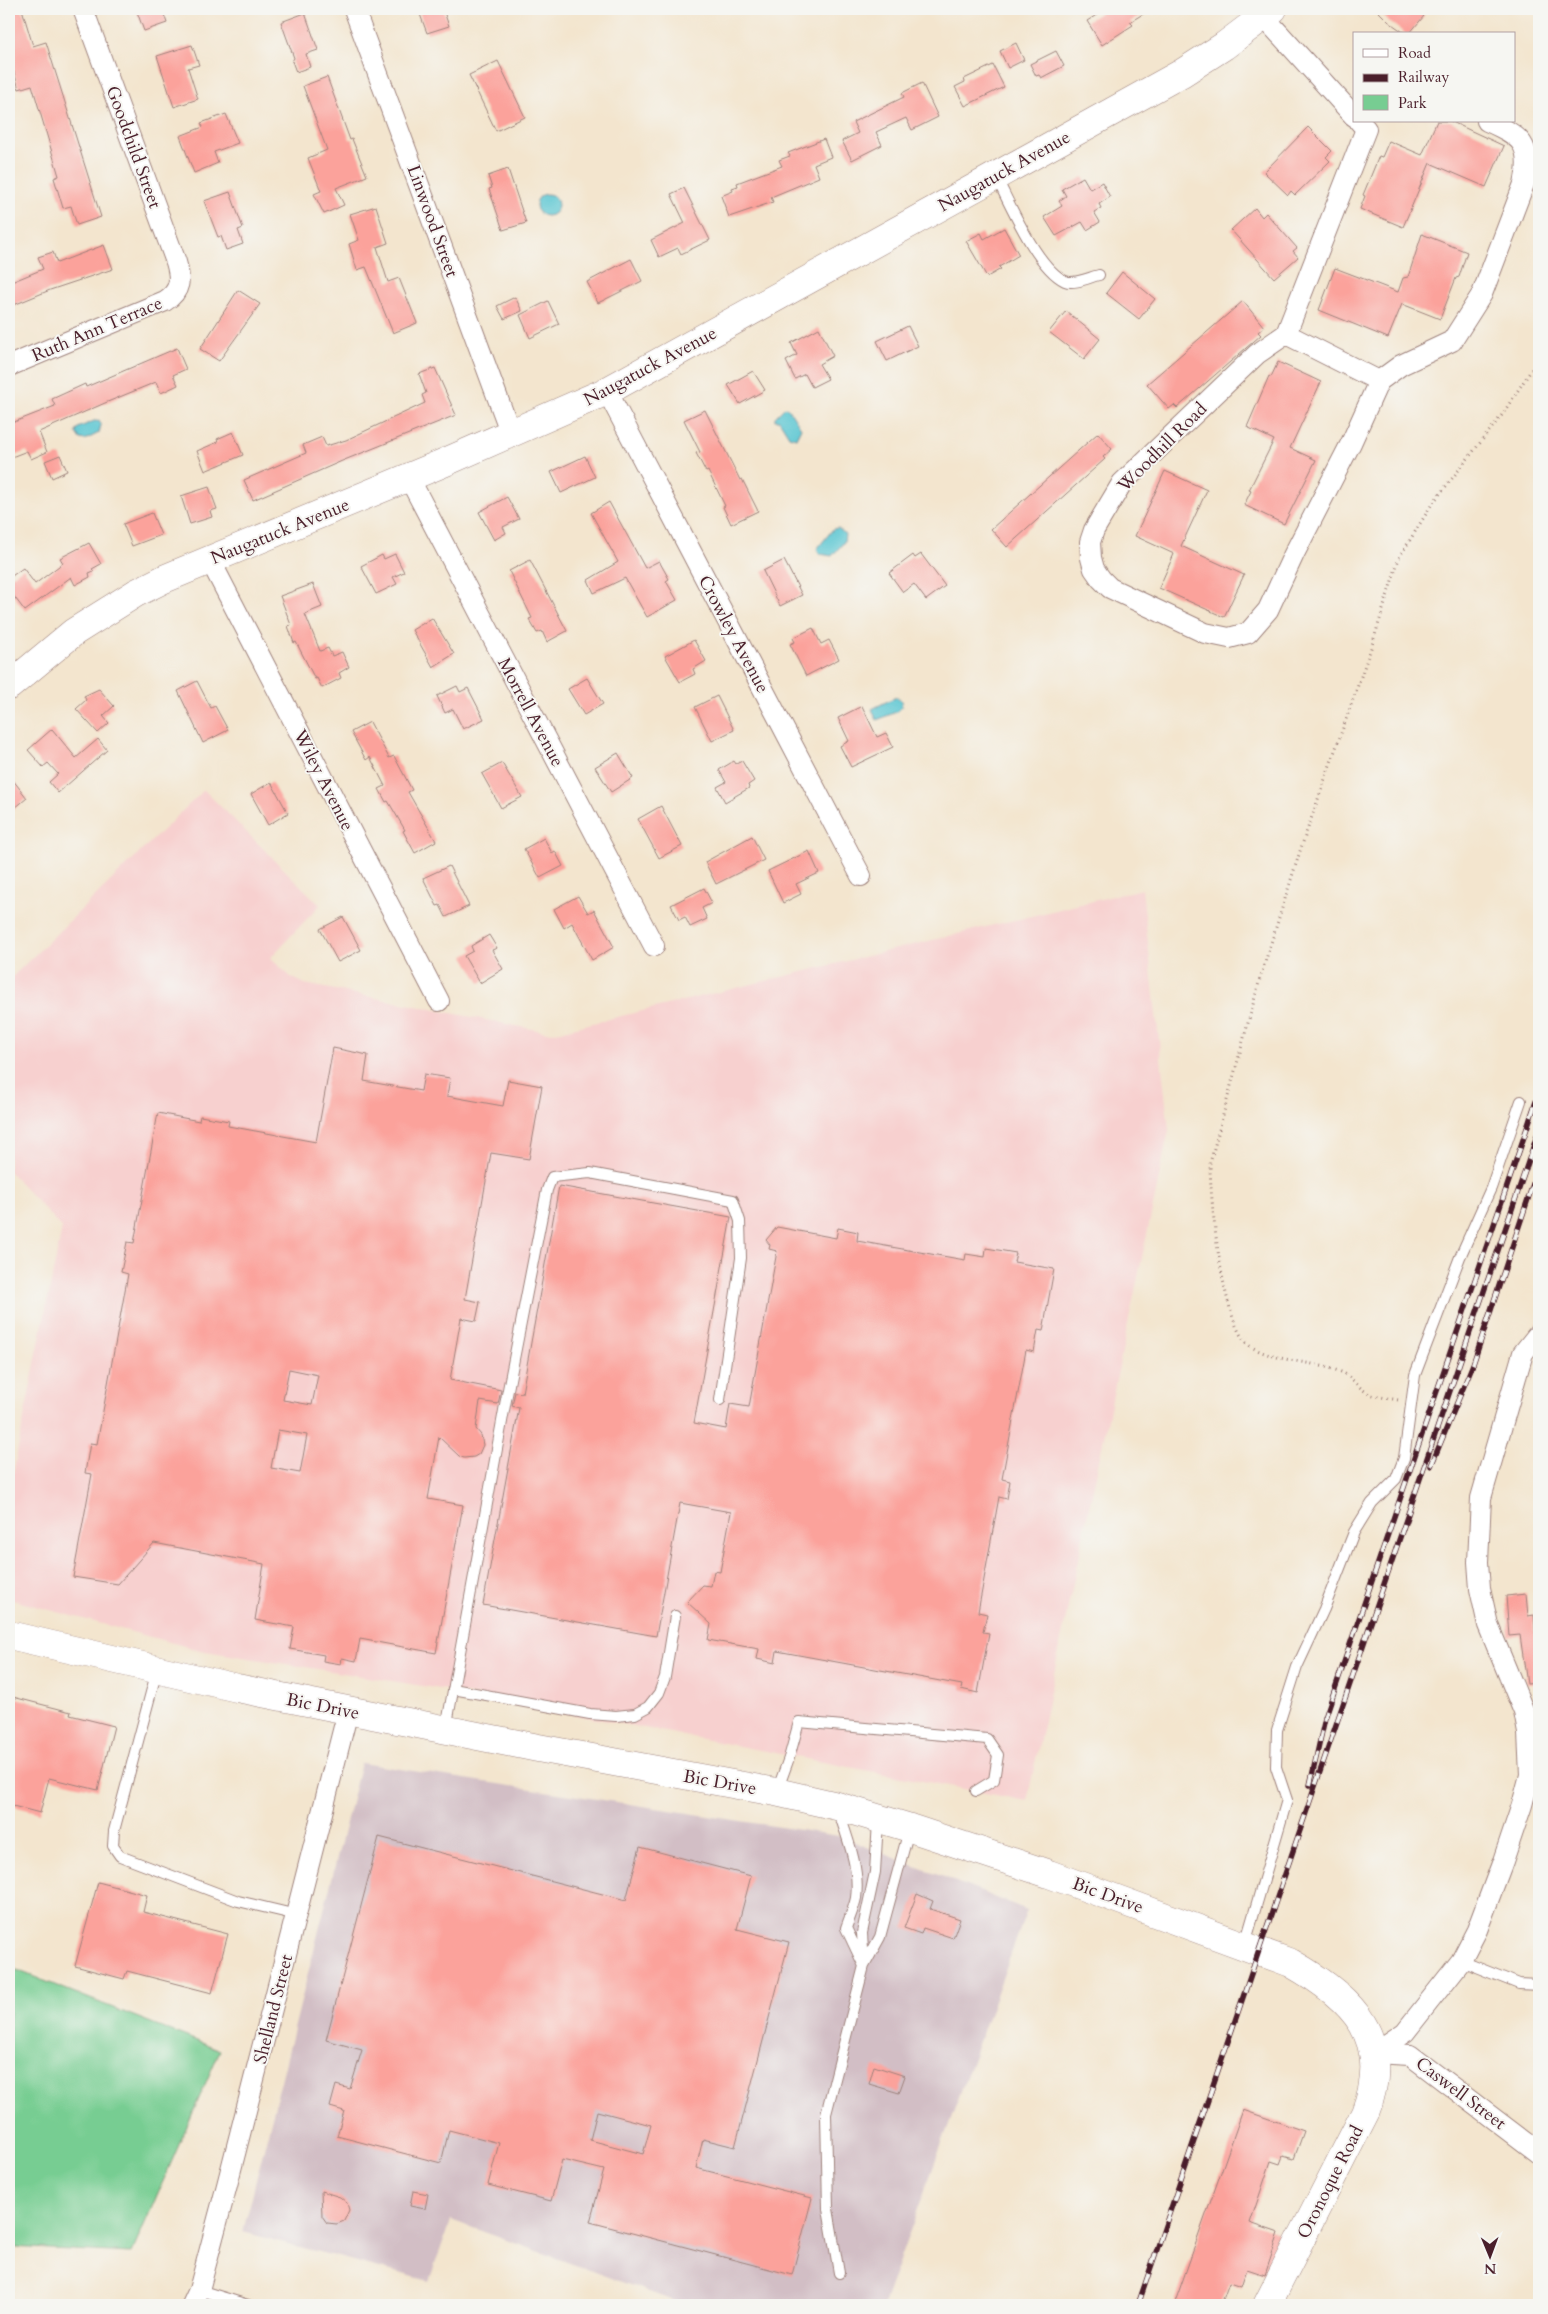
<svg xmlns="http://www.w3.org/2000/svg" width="1548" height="2314" font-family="Cardo,serif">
<rect width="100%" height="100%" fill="#f6f6f2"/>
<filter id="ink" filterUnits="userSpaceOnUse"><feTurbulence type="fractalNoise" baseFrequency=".02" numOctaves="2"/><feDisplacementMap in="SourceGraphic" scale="10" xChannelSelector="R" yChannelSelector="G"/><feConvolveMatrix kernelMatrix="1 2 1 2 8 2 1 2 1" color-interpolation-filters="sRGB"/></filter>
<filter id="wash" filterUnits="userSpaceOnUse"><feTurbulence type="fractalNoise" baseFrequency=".0096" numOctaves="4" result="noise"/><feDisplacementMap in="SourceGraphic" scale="20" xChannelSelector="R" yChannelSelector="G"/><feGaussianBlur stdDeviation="1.12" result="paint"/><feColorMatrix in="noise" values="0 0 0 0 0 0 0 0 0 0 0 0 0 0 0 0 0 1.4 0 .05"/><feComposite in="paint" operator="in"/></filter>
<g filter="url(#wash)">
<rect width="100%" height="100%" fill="#f3e5ce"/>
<path fill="#f7d0cf" d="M 204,790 L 320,905 L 270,958 L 291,977 L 305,984 L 552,1033 L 1142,889 L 1169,1130 L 1027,1801 L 435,1688 L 199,1650 L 9,1599 L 9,1494 L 62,1228 L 9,1171 L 9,980 Z"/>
<path fill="#d2bec5" d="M 361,1763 L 839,1836 L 1027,1910 L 883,2305 L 685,2305 L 451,2220 L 429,2281 L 243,2232 Z"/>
<path fill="#77cd92" stroke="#60765e" d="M 9,1967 L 220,2050 L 132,2253 L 9,2247 Z"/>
<path fill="#5ac6d2" stroke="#52727e" d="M536 205a11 11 0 1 1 22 0a11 11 0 1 1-22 0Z
M 785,407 L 789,409 L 801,428 L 796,438 L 789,436 L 779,420 L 775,420 L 775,417 Z
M 94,421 L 99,421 L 101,425 L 99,433 L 85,440 L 80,439 L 76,433 L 78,428 Z
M 838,528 L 845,534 L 844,542 L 832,556 L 820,554 L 817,549 L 833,529 Z
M 896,697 L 901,700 L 902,707 L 896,712 L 877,720 L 872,709 Z"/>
<g id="blocks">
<path fill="#fba29b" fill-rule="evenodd" d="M 9,9 L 22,9 L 33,46 L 46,42 L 101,217 L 77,225 L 71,206 L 63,208 L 54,178 L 59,176 L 32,85 L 19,89 L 9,56 Z
M 136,9 L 162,9 L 167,23 L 144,31 Z
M 418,9 L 443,9 L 449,26 L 427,33 Z
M 1106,9 L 1151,9 L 1130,22 L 1133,25 L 1102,45 L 1087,21 Z
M 1376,9 L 1415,9 L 1424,16 L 1409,34 L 1406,34 L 1389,22 Z
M 305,13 L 318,50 L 306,54 L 310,67 L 296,72 L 292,61 L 294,58 L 281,22 Z
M 1016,43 L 1024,60 L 1008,68 L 1000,51 Z
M 192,45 L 199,65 L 188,68 L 198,99 L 174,107 L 157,56 Z
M 1056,51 L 1064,66 L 1041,78 L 1039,75 L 1036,76 L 1030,64 Z
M 498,61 L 525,117 L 496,131 L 469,75 Z
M 993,65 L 1004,87 L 965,106 L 955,87 L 965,82 L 964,79 Z
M 327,77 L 350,140 L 352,139 L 367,176 L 336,188 L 344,205 L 324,214 L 314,194 L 321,191 L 308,158 L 327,150 L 303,86 Z
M 922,83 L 938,117 L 912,130 L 906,118 L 876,132 L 882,145 L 852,160 L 842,141 L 858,133 L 853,122 L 904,97 L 902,93 Z
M 226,114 L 238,143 L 214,152 L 218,163 L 194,173 L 180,136 L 203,127 L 201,123 Z
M 1437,121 L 1450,121 L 1504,146 L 1486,187 L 1430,163 L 1403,227 L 1360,209 L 1365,196 L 1363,195 L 1379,156 L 1382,157 L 1389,141 L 1422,155 Z
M 1308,127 L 1332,151 L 1326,157 L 1330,161 L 1295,195 L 1291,191 L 1288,195 L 1264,172 Z
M 824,139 L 831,157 L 814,164 L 819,177 L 771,197 L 773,202 L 729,217 L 721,196 L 733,191 L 732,188 L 738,186 L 737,183 L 782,166 L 779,160 L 790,156 L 788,153 Z
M 508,169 L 526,223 L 503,230 L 489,189 L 492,188 L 488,176 Z
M 1083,177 L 1090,189 L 1102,182 L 1110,197 L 1099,204 L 1101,208 L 1094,212 L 1100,222 L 1087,230 L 1082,222 L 1056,236 L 1044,217 L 1062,206 L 1059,201 L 1066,196 L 1062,189 Z
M 684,188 L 710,240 L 681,254 L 678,248 L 659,257 L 651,240 L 685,223 L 671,194 Z
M 230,192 L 243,228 L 238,230 L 243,244 L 226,250 L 221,236 L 218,237 L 204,201 Z
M 376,206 L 388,243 L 377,247 L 388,282 L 399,278 L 417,323 L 393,333 L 366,267 L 357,270 L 349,244 L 359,240 L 350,214 Z
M 1255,208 L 1262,217 L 1266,213 L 1297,248 L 1293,251 L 1298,257 L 1274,278 L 1231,230 Z
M 1004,228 L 1019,255 L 999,267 L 1001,269 L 987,277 L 966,241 L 981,233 L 984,239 Z
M 1422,234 L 1467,252 L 1459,277 L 1456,278 L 1440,319 L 1402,304 L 1388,338 L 1319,310 L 1335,268 L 1398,292 L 1403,278 L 1408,277 Z
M 104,245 L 113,269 L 50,290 L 9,307 L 9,283 L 43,269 L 38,257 L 53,252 L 57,263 Z
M 631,259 L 642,281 L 598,303 L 587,282 Z
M 1122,272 L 1155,299 L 1139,319 L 1106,293 Z
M 238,290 L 260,304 L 219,361 L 200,349 Z
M 515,297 L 522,311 L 504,319 L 497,306 Z
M 548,301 L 559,324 L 530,338 L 520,315 Z
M 1243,301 L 1264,327 L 1258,332 L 1261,335 L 1177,408 L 1174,405 L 1169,409 L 1147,384 Z
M 1066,311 L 1100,339 L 1084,359 L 1049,332 Z
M 908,326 L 918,346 L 887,361 L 877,341 Z
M 819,328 L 833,356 L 819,364 L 828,379 L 812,387 L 805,374 L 795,379 L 786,361 L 797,355 L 791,343 Z
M 177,348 L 186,369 L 173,375 L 178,385 L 161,393 L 156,382 L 105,403 L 39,432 L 47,452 L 31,459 L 27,451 L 9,458 L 9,424 L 55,406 L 52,399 L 85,384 L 86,387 Z
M 1278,362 L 1321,382 L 1290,448 L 1316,460 L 1284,524 L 1244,505 L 1251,491 L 1249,490 L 1274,440 L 1247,427 L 1269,376 L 1271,377 Z
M 435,368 L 456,415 L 342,461 L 253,500 L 244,480 L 306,453 L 303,445 L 322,437 L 326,446 L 346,440 L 425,403 L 422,395 L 426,393 L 419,374 Z
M 753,371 L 765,390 L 740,404 L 728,385 Z
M 705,410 L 740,480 L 742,479 L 758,511 L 731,524 L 723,507 L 725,506 L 708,471 L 706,472 L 696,453 L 700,452 L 684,420 Z
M 233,432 L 243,455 L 205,471 L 197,451 L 218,442 L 217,439 Z
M 1098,433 L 1112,449 L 1103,457 L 1105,459 L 1007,547 L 991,529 Z
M 60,455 L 67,471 L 52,478 L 45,461 Z
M 585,456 L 595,477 L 561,493 L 551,472 Z
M 1165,471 L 1207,490 L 1181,546 L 1244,575 L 1224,617 L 1159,588 L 1174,554 L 1135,536 Z
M 209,487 L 217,509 L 210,511 L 212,517 L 190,524 L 181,496 Z
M 507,497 L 519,519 L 503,527 L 506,533 L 494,540 L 479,512 Z
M 609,502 L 645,568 L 659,561 L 669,579 L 666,581 L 677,600 L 647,617 L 625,578 L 594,593 L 588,580 L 618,562 L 591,513 Z
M 152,513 L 161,535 L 132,546 L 123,524 Z
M 89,543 L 101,564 L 92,569 L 94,571 L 89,573 L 90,577 L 75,585 L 71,577 L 25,611 L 9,590 L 9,578 L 23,568 L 35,584 L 63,563 L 60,558 Z
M 395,554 L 404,572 L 393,577 L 397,584 L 376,594 L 361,566 L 382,555 L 384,559 Z
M 921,554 L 945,586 L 926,600 L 914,584 L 903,592 L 889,573 L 913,555 L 915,558 Z
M 530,560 L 567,631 L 547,642 L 542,631 L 537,633 L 529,619 L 532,618 L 509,571 Z
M 784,560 L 802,595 L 780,606 L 763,571 Z
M 313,584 L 322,607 L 305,614 L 320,651 L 328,648 L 332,656 L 342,652 L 349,667 L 339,673 L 341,678 L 322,688 L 317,678 L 315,679 L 296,642 L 294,643 L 288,626 L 291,625 L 280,596 Z
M 432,618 L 454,654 L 433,667 L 412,630 Z
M 813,628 L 821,644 L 829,640 L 839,659 L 806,676 L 790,644 L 795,642 L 793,638 Z
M 694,640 L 706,661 L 693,669 L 695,674 L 680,682 L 665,656 Z
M 587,678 L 603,704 L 584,715 L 568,689 Z
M 197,681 L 211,708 L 215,706 L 228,730 L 203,743 L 178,691 Z
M 457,686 L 460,692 L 468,688 L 484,719 L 463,729 L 453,709 L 445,713 L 437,696 Z
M 99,689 L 114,706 L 103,716 L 109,723 L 98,733 L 76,709 L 86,700 L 84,696 Z
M 717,696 L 734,730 L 712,741 L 695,707 Z
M 862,706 L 877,737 L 886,733 L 893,747 L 851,767 L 840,746 L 849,741 L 838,718 Z
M 370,722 L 389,758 L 394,756 L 412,790 L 408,792 L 436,841 L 415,853 L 403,831 L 405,830 L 388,801 L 386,802 L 379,789 L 385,786 L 370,757 L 366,760 L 351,732 Z
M 52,729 L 76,758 L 98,739 L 107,750 L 58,793 L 49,782 L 58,774 L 48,763 L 43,767 L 28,750 Z
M 618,753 L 633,778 L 611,792 L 595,767 Z
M 734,761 L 736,764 L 742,761 L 754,781 L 748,785 L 749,788 L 725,802 L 717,787 L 726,782 L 719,770 Z
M 502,763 L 522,797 L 501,808 L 482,774 Z
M 9,775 L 27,798 L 9,813 Z
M 271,782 L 288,813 L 268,825 L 251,794 Z
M 661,806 L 682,846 L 659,858 L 638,819 Z
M 752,836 L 764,860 L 716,884 L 705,862 Z
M 544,838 L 552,853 L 555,851 L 563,866 L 540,878 L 524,849 Z
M 809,851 L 819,873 L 796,884 L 801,894 L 783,903 L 768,871 Z
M 449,866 L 469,906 L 446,917 L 440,905 L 437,906 L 423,878 Z
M 704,888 L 712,903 L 702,908 L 707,919 L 690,927 L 685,917 L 679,920 L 671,905 Z
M 578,896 L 588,913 L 594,910 L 614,947 L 592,960 L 572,923 L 564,928 L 554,909 Z
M 343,917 L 361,950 L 338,962 L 320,929 Z
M 489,935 L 497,948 L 492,950 L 503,969 L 480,983 L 464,956 L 473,951 L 471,946 Z
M 333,1048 L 368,1055 L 364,1081 L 421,1091 L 424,1074 L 450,1078 L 447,1096 L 503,1106 L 508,1080 L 542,1086 L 529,1159 L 491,1153 L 465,1299 L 480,1302 L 476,1321 L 461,1318 L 450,1380 L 501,1390 L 498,1404 L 480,1401 L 476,1429 L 481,1435 L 483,1445 L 479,1454 L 474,1457 L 464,1458 L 459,1456 L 439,1437 L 428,1499 L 463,1505 L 436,1653 L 360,1639 L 356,1661 L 342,1658 L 341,1664 L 323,1661 L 324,1655 L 290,1649 L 294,1627 L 255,1620 L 264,1564 L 154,1543 L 118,1584 L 73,1577 L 92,1474 L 85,1473 L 90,1443 L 97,1444 L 128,1274 L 121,1272 L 127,1242 L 134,1243 L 158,1113 L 199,1121 L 200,1116 L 229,1121 L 228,1126 L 316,1142 ZM 289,1369 L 318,1375 L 312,1405 L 283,1400 ZM 278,1430 L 307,1435 L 300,1473 L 271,1468 Z
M 559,1186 L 731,1217 L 694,1423 L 726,1429 L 730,1404 L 749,1407 L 777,1251 L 769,1249 L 770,1245 L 766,1240 L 777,1227 L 836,1238 L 838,1228 L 858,1232 L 857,1241 L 965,1260 L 966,1254 L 985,1257 L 986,1248 L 1016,1253 L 1014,1262 L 1054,1269 L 1043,1331 L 1038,1330 L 1034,1352 L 1026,1350 L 1002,1479 L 1010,1481 L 1007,1499 L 999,1497 L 978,1612 L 987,1614 L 983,1632 L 989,1633 L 978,1693 L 961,1689 L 962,1685 L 777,1651 L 775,1663 L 757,1659 L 759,1649 L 708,1640 L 711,1624 L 687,1602 L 703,1585 L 711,1586 L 714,1571 L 720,1572 L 731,1512 L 680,1503 L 656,1636 L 483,1605 L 519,1408 L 512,1406 L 515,1392 L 522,1393 Z
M 1526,1594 L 1528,1616 L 1534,1615 L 1539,1683 L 1527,1684 L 1520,1635 L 1509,1636 L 1506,1596 Z
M 9,1696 L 71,1712 L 70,1715 L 114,1726 L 98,1790 L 49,1778 L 40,1813 L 9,1805 Z
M 379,1837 L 626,1900 L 640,1847 L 751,1876 L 737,1929 L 789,1942 L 735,2147 L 703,2139 L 696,2168 L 812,2198 L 792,2275 L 590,2222 L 604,2170 L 562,2160 L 551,2201 L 488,2185 L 499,2143 L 449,2130 L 441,2163 L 337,2136 L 344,2111 L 330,2107 L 336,2085 L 350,2089 L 362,2050 L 326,2040 ZM 597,2111 L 651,2125 L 643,2154 L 590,2140 Z
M 98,1882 L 147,1895 L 143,1912 L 228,1934 L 212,1993 L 127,1971 L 124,1979 L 75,1966 Z
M 917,1894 L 933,1901 L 930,1909 L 960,1919 L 953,1938 L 923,1928 L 921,1934 L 904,1928 Z
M 874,2066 L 905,2076 L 899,2093 L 869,2084 Z
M 1243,2110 L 1304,2131 L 1294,2159 L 1283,2156 L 1280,2164 L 1271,2161 L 1250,2223 L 1279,2233 L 1265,2275 L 1247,2269 L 1241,2287 L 1229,2283 L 1221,2305 L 1174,2305 Z
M 321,2191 L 340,2197 L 347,2203 L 349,2210 L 344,2221 L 337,2224 L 327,2223 L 322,2216 Z
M 413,2191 L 428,2194 L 425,2209 L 410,2206 Z"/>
</g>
</g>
<g filter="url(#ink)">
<use href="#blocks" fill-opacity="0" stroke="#9e827c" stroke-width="1"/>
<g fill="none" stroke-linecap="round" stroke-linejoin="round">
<defs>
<path id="lane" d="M 996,177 C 1010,204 1037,268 1065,281 C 1074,285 1090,277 1099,275
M 157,1670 L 114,1831 L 113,1846 L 120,1856 L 238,1901 L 297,1915
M 453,1689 L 590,1714 L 616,1716 L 635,1714 L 648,1707 L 659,1693 L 665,1677 L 675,1616
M 446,1729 L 505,1405 L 547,1190 L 552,1177 L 590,1173 L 733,1200 L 740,1221 L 741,1258 L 720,1400
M 777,1791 L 789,1758 L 799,1722 L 987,1739 L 998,1755 L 994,1780 L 976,1791
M 838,1810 C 847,1837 860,1868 856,1898 C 854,1908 849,1919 846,1928 L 864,1966 L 826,2114 L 828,2209 L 839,2273
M 878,1821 L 875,1872 L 862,1933 L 864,1966 L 880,1937 L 909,1830
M 1245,1944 L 1287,1800 L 1276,1767 L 1277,1730 L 1297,1667 L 1324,1609 L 1354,1532 L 1372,1503 L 1396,1479 L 1404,1458 L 1415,1375 L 1460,1257 L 1491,1188 L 1521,1101
M 1461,1961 L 1519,1984 L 1539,1985
M 199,2290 L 248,2305"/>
<path id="street" d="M 354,9 L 511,434
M 1264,17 L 1354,116
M 1359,121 L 1366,129 L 1286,334 L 1257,354 L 1122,483 L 1094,530 L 1090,542 L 1091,558 L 1094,569 L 1101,579 L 1110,588 L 1205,633 L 1229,638 L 1248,633 L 1268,610 L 1294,554 L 1351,443 L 1379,381
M 1286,334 L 1379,381 L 1401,365 L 1452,341 L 1482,294 L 1524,184 C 1533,144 1521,136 1487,121
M 9,366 L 165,301 C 181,291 181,279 176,262 L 83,9
M 607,391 L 861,876
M 409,478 L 654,946
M 210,560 L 439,1001
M 1374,2053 L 1405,2032 L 1461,1961 L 1477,1930 L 1503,1861 L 1522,1805 L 1530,1775 L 1528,1733 L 1524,1712 L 1488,1625 L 1480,1589 L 1478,1562 L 1481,1498 L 1523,1353 L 1539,1333
M 1374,2053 L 1410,2055 L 1539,2153
M 192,2305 L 199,2290 L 227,2185 L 348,1711"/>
<path id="secondary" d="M 9,686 L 74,632 L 136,593 L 164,579 L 443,463 L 607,391 L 1182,73 L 1224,46 L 1273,9
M 9,1635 L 237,1688 L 538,1748 L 776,1792 L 837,1806 L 910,1828 L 1049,1874 L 1291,1963 C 1353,1998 1394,2039 1365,2113 L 1267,2305"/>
</defs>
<use href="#lane" stroke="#9e827c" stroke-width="12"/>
<use href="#street" stroke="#9e827c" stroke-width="22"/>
<use href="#secondary" stroke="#9e827c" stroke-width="29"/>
<path stroke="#9e827c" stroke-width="3" stroke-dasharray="1 4" stroke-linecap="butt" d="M 1398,1400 C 1388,1398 1377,1397 1368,1393 C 1358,1388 1351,1376 1341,1372 C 1311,1360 1278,1363 1250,1346 C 1222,1328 1210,1197 1210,1163 L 1261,975 L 1302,845 L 1372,645 L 1399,558 L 1432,504 L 1502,415 L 1539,358"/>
<use href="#lane" stroke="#fff" stroke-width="10"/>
<use href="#street" stroke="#fff" stroke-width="20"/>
<use href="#secondary" stroke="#fff" stroke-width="28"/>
<defs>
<path id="rail" d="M 1431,1466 L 1473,1364 L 1539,1166
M 1310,1785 L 1325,1718 L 1539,1093
M 1138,2305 L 1539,1130"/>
</defs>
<use href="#rail" stroke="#4a1f2b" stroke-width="5.5"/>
<use href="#rail" stroke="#f6f6f2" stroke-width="4" stroke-dasharray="11" stroke-linecap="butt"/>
</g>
</g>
<g text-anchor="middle" stroke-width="4" stroke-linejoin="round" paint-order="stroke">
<g font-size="18" fill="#4a1f2b" stroke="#f6f6f2">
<text transform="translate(134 147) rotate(70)" y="6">Goodchild Street</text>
<text transform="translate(1004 171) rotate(-29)" y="6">Naugatuck Avenue</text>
<text transform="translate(433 221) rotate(70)" y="6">Linwood Street</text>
<text transform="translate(97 329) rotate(-23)" y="6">Ruth Ann Terrace</text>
<text transform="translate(650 366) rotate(-28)" y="6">Naugatuck Avenue</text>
<text transform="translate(1162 447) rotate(-45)" y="6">Woodhill Road</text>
<text transform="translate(280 531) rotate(-22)" y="6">Naugatuck Avenue</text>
<text transform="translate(734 634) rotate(62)" y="6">Crowley Avenue</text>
<text transform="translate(531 712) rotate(62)" y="6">Morrell Avenue</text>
<text transform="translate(324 780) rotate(63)" y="6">Wiley Avenue</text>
<text transform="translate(323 1706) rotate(11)" y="6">Bic Drive</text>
<text transform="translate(720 1782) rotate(10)" y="6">Bic Drive</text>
<text transform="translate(1108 1895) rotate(20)" y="6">Bic Drive</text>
<text transform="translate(273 2009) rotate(-76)" y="6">Shelland Street</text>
<text transform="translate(1461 2093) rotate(37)" y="6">Caswell Street</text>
<text transform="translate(1330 2182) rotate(-63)" y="6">Oronoque Road</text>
</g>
</g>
<rect width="1548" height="2314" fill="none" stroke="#f6f6f2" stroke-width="30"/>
<rect x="1353" y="32" width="162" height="90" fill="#f6f6f2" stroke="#b1a0a2"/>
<rect x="1363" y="49" width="25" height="8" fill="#ffffff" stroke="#b1a0a2"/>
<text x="1398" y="58" font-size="15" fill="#4a1f2b">Road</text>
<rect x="1363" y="74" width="25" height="8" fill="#4a1f2b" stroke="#b1a0a2"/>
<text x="1398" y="82" font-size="15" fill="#4a1f2b">Railway</text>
<rect x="1363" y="95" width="25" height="15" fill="#77cd92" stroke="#b1a0a2"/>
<text x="1398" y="108" font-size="15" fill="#4a1f2b">Park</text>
<g transform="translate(1490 2256) rotate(179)" stroke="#f6f6f2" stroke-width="4" paint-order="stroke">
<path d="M0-4L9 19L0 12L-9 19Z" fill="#4a1f2b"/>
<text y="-8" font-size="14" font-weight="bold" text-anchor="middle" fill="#4a1f2b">N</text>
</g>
</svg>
